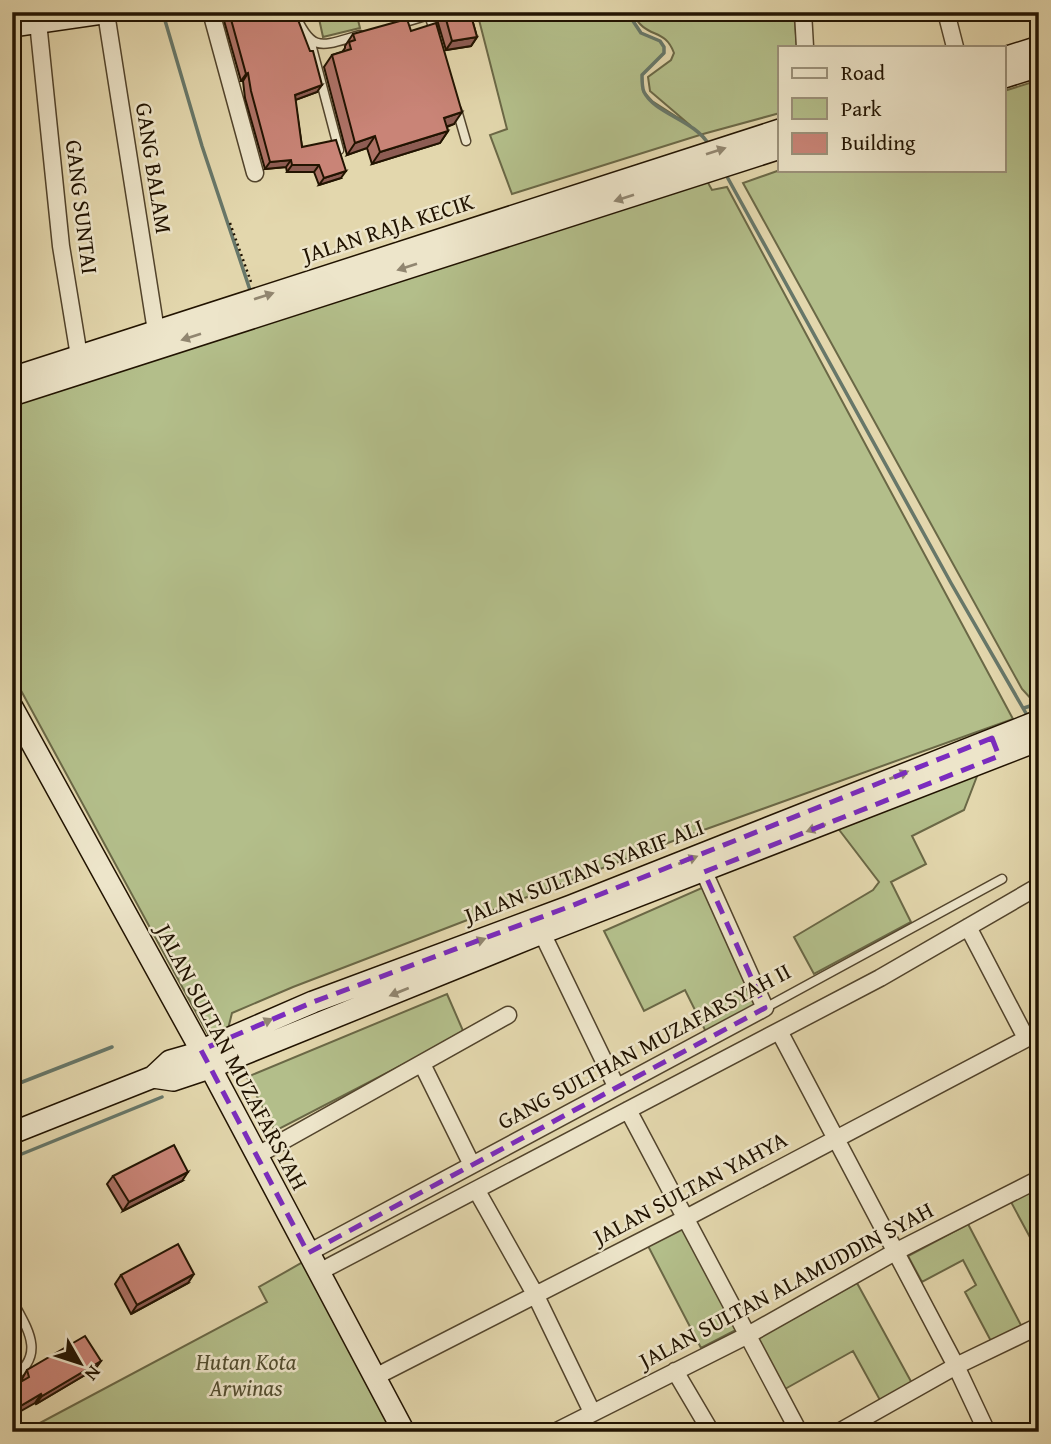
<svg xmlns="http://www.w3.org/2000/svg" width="1051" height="1444" font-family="'Gentium Book Plus',serif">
<rect width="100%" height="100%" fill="#e3d7ad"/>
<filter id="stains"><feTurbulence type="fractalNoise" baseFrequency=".00286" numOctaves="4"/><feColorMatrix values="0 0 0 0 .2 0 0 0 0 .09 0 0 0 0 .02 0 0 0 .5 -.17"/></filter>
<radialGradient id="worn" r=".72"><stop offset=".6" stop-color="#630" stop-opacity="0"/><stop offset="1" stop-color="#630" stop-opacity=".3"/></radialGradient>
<path fill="#b3be8a" stroke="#6a6846" stroke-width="2" d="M 326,12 L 356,12 L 360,28 L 323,37 L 318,14 Z
M 477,12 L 627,12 L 641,33 L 660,41 L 664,47 L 664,53 L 642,75 L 643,91 L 652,101 L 691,126 L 650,91 L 648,77 L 671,60 L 674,53 C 664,26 646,41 632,12 L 794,12 L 797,47 L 780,47 L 780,113 L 703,134 L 512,194 L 490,135 L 507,129 Z
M 1039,80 L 1039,701 L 1033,701 L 1022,689 L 743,183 L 780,170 L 1004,170 L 1004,91 Z
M 707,181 L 712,190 L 727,187 L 1013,719 L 673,841 L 293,987 L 232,1013 L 228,1029 L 210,1038 L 12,674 L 12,405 Z
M 979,771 L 964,810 L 912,836 L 926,864 L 891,882 L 911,922 L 814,974 L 794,937 L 873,890 L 879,882 L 837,827 Z
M 704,887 L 758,1005 L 706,1032 L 685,990 L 644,1011 L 604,931 Z
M 447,994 L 464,1033 L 275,1131 L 247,1077 Z
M 1039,1187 L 1039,1254 L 1011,1202 Z
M 968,1224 L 1022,1327 L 992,1343 L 965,1292 L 976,1285 L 963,1260 L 922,1282 L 908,1256 Z
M 683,1226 L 736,1330 L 701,1348 L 647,1244 Z
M 303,1262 L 394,1432 L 23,1432 L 267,1302 L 259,1287 Z
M 857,1283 L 913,1385 L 881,1402 L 853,1351 L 785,1389 L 757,1339 Z"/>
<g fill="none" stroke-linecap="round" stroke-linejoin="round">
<path stroke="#677769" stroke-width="3.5" d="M 627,12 L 641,33 L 660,41 L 664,47 L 664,53 L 642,75 C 642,80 642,88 644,92 C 655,114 695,120 709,145
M 199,13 L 164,17 L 202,146 L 250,290
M 725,173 L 951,583 L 1027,715
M 1024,708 L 1039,703
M 12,1086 L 112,1047
M 12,1158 L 162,1097"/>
<defs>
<path id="lane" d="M 294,12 C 312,54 321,46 360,35
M 399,24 L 429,15 L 435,33
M 310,40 L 339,150
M 457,110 L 466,141
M 765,1008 L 1002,879
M 12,1300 C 27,1328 47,1355 12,1378"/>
<path id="street" d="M 211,12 L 255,173
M 803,12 L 805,47
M 946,12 L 955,47
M 106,13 L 156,331
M 38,22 L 61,246 L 79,356
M 968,927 L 1026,1038
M 542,933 L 616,1086
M 779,1031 L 956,1366 L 987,1432
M 422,1064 L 472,1165
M 628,1110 L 799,1432
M 256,1156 L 508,1015
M 477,1191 L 535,1294 L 592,1412
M 308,1253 L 765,1008 L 704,872
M 319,1272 L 880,978 L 1039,886
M 675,1371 L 711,1432
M 375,1377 L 684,1219 L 1039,1032
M 555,1432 L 748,1335 L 895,1252 L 1039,1179
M 839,1432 L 956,1366 L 1039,1326"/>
<path id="secondary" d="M 12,26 L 109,12
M 1004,58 L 1039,47
M 1004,77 L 1039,66
M 12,378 L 780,130
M 12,395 L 780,148
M 12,707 L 201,1050 L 404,1432
M 153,1077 L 173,1080 L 209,1068 L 542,933 L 1039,740
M 12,1133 L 153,1077 L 170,1061 L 191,1055 L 313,1002 L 571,906 L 1039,721"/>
</defs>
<use href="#lane" stroke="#52442c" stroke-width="11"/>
<use href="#street" stroke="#52442c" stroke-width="19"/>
<use href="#secondary" stroke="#211301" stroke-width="24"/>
<path stroke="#211301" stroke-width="2.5" stroke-dasharray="2 3.5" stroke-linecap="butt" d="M 230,223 L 251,282"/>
<use href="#lane" stroke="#ede5ca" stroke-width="8"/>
<use href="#street" stroke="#ede5ca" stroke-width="16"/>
<use href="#secondary" stroke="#ede5ca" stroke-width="21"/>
</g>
<path fill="#ad7266" stroke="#211301" stroke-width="2" d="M 227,12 L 265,12 L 266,20 L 317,92 L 295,100 L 302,147 L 341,178 L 319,185 L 314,172 L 287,172 L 286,167 L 265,169 L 245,98 L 243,81 L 241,81 L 223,17 Z
M 438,12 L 470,12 L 477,37 L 471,46 L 446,50 L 436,16 Z
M 411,31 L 454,124 L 447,127 L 448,131 L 440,143 L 372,164 L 367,148 L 347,155 L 324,67 L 332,55 L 342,52 L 345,48 L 345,46 L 353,34 Z
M 113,1176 L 182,1181 L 123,1211 L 107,1184 Z
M 121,1275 L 188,1283 L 131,1314 L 115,1284 Z
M 101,1361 L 95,1369 L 36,1404 L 22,1379 L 27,1370 Z"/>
<path fill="#8d5c53" stroke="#211301" stroke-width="2" d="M 477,37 L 471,46 L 446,50 L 452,41 Z
M 248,73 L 243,81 L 241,81 L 246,74 Z
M 322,85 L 317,92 L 290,102 L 295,95 Z
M 462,112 L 454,124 L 436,130 L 444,118 Z
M 448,131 L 440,143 L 372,164 L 380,152 Z
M 375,136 L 367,148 L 347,155 L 355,143 Z
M 291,160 L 286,167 L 265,169 L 270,162 Z
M 292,165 L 319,165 L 314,172 L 287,172 Z
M 346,171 L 341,178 L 319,185 L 324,178 Z
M 188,1172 L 182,1181 L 123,1211 L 129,1202 Z
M 194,1274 L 188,1283 L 131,1314 L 137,1305 Z
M 101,1361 L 95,1369 L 36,1404 L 42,1396 Z
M 41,1394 L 35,1403 L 12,1416 L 12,1411 Z"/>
<path fill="#c98477" stroke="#211301" stroke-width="2" d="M 229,12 L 265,12 L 266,20 L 287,12 L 295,12 L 310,51 L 313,51 L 322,85 L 295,95 L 302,147 L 336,140 L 346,171 L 324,178 L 319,165 L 292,165 L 291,160 L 270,162 L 251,91 L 248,73 L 246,74 Z
M 444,12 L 470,12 L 477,37 L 452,41 Z
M 407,19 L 411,31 L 436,23 L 462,112 L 444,118 L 448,131 L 380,152 L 375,136 L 355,143 L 332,55 L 351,49 L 349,42 L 355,40 L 353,34 Z
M 174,1145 L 188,1172 L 129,1202 L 113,1176 Z
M 178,1244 L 194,1274 L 137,1305 L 121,1275 Z
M 85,1336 L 101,1361 L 42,1396 L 41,1394 L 12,1411 L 12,1387 L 29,1377 L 27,1370 Z"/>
<defs><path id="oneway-solid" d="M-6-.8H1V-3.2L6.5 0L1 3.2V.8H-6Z" transform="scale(1.75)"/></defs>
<g fill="#918670">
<use href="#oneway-solid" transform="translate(716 151) rotate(-18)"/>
<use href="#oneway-solid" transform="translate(624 198) rotate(162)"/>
<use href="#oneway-solid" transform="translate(407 267) rotate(162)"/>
<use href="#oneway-solid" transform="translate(264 296) rotate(-18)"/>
<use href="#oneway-solid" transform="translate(191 337) rotate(162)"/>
<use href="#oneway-solid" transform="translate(899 775) rotate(-22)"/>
<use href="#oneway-solid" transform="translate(816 828) rotate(159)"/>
<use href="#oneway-solid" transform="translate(688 860) rotate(-22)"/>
<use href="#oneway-solid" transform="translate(476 942) rotate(-20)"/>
<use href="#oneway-solid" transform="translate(399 992) rotate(158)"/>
<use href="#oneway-solid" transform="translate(263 1023) rotate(-24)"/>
</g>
<path fill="none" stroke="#7b2cbf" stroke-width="5" stroke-dasharray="14 9" stroke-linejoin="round" d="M 992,738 L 999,756 L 704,872 L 765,1008 L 308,1253 L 201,1050 L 313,1002 L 571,906 Z"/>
<g text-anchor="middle" stroke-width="5" stroke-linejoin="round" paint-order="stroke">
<g font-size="23" fill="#211301" stroke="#ede5ca">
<text transform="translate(154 168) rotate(81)" y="8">GANG BALAM</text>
<text transform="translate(82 207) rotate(83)" y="8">GANG SUNTAI</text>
<text transform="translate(388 228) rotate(-18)" y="8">JALAN RAJA KECIK</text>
<text transform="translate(584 871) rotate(-21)" y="8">JALAN SULTAN SYARIF ALI</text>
<text transform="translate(644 1046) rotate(-28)" y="8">GANG SULTHAN MUZAFARSYAH II</text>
<text transform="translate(232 1057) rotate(62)" y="8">JALAN SULTAN MUZAFARSYAH</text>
<text transform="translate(690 1188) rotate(-28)" y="8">JALAN SULTAN YAHYA</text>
<text transform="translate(786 1285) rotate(-28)" y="8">JALAN SULTAN ALAMUDDIN SYAH</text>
</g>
<g font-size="23" font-style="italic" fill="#544f31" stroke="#ede5ca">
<text x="246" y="1370">Hutan Kota<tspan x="246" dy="26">Arwinas</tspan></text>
</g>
</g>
<rect width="1051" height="1444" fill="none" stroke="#e3d7ad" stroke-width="42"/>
<rect x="14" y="14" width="1023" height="1416" fill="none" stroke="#211301" stroke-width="3.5"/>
<rect x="21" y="21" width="1009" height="1402" fill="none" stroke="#211301" stroke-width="2"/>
<rect x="778" y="46" width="228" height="126" fill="#ede5ca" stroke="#9b917a" stroke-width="2"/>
<rect x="792" y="68" width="35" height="10" fill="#ede5ca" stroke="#9b917a" stroke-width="2"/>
<text x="841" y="80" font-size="21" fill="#211301">Road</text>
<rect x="792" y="98" width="35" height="21" fill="#b3be8a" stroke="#9b917a" stroke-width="2"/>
<text x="841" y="116" font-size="21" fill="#211301">Park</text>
<rect x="792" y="133" width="35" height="21" fill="#c98477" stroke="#9b917a" stroke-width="2"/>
<text x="841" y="150" font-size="21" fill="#211301">Building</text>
<g transform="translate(80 1363) rotate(129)" stroke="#ede5ca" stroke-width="5" paint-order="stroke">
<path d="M0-5L12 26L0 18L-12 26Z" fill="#211301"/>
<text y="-10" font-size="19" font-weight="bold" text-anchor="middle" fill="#211301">N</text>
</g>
<rect width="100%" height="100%" filter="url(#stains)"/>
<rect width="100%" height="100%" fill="url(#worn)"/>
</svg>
